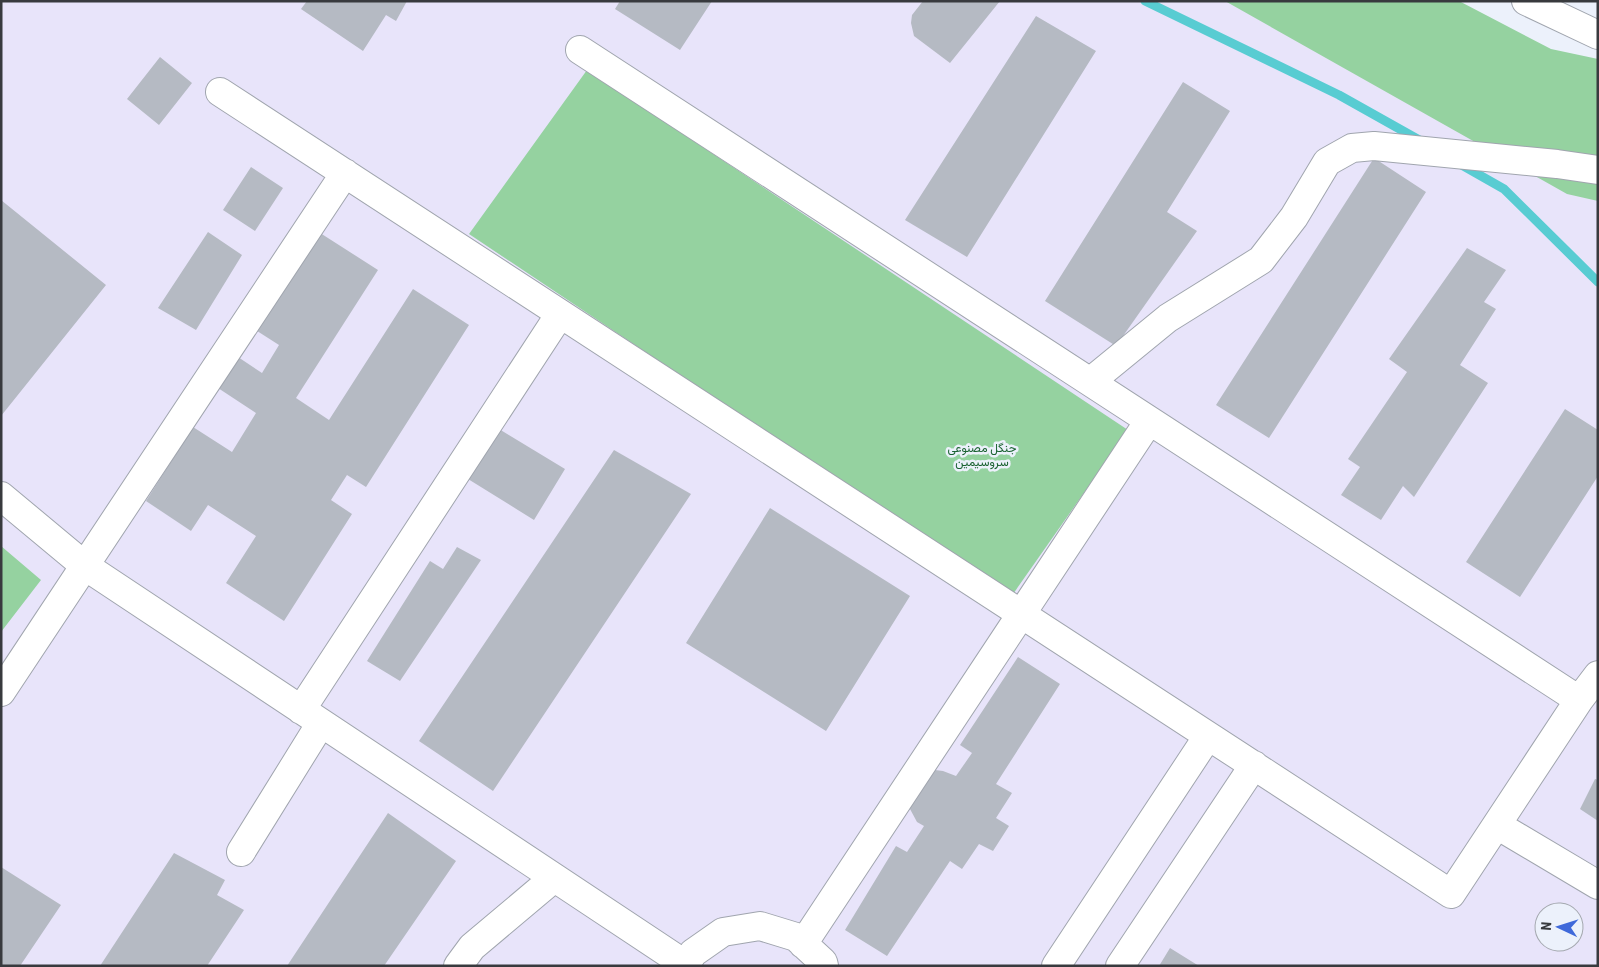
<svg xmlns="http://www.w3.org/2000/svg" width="1599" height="967" font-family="'Roboto Condensed',Vazirmatn,sans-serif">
<rect width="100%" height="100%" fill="#ecf1fb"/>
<path fill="#e8e4fa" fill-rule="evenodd" d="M 1,1 L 1392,1 L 1598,91 L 1598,966 L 1,966 ZM 1544,912 L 1574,912 L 1574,942 L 1544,942 Z"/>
<path fill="#95d2a0" d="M 1225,1 L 1459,1 L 1551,49 L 1598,59 L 1598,201 L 1567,194 Z
M 587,70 L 1128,430 L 1011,597 L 469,234 Z
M 1,546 L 41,580 L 1,632 Z"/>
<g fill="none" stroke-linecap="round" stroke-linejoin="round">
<path stroke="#58ccd2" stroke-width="9" d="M 1145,1 L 1339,95 L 1421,141
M 1460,164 L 1504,189 L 1598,282"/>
</g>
<path fill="#b5bac3" d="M 307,1 L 407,1 L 396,21 L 386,15 L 363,51 L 301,9 Z
M 620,1 L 712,1 L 680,50 L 615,9 Z
M 923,1 L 1000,1 L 950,63 L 914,36 L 911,23 L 912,15 Z
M 1036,16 L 1096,51 L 967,257 L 905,220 Z
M 160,57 L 192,83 L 159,125 L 127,99 Z
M 1183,82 L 1230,111 L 1167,212 L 1197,231 L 1116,346 L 1045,301 Z
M 1374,158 L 1426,192 L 1269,438 L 1216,405 Z
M 251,167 L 283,188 L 255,231 L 223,210 Z
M 1,200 L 106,285 L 1,416 Z
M 317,231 L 378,270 L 296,398 L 329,420 L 413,289 L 469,325 L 366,487 L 347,475 L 331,500 L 352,514 L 284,621 L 226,583 L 256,536 L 208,505 L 191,531 L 146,501 L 193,427 L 232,452 L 256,413 L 218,388 L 238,357 L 262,373 L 279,345 L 254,329 Z
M 208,232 L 242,255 L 196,330 L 158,308 Z
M 1467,248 L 1506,270 L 1484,302 L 1496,309 L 1460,365 L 1488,383 L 1414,497 L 1403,486 L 1381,520 L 1341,495 L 1360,467 L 1348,459 L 1407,372 L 1389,359 Z
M 1565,409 L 1598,430 L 1598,476 L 1520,597 L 1466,562 Z
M 499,429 L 565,469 L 534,520 L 468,479 Z
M 614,450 L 691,494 L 493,791 L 419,741 Z
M 770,508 L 910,596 L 826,731 L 686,643 Z
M 457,547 L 481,560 L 400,681 L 367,661 L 430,561 L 443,569 Z
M 1018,657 L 1060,684 L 996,784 L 1012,793 L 996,818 L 1009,826 L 993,851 L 979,844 L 962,869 L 950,861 L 887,956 L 845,930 L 896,846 L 907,852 L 924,826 L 917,822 L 910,809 L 911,796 L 925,775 L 935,770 L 943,771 L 956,776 L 972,753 L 960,745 Z
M 1595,779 L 1598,780 L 1598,821 L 1580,809 Z
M 388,813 L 456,861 L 384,966 L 287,966 Z
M 174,853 L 225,880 L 217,895 L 244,910 L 207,966 L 100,966 Z
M 1,867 L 61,905 L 20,966 L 1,966 Z
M 1170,948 L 1199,966 L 1159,966 Z"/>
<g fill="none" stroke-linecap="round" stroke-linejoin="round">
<defs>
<path id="minor" d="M 580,50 L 1579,700 L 1598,675
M 220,92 L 1451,894 L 1579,700
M 1091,381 L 1168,318 L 1261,260 L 1294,217 L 1327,162 L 1352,148 L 1374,146 L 1557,164 L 1598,170
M 1,496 L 85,566 L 686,965
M 1,692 L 345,173
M 301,710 L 560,314
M 1497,825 L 1598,885
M 241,852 L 321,723
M 803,944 L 1149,421
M 458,966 L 472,947 L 554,878
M 685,966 L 693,953 L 723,932 L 760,926 L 796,937 L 823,962 L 824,966
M 1056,966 L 1208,736
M 1120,966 L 1254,765"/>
<path id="major" d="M 1526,1 L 1598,35"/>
</defs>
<use href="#minor" stroke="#a0a5ae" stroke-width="30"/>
<use href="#major" stroke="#a0a5ae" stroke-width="30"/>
<use href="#minor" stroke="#fff" stroke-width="28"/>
<use href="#major" stroke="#fff" stroke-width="28"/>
</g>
<g text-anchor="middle" stroke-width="5" stroke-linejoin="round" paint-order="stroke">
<g font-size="12" fill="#196230" stroke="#ecf1fb">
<text x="982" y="452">جنگل مصنوعی<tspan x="982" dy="14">سروسیمین</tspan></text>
</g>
</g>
<rect width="1599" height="967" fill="none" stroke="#383a3e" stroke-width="5"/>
<g transform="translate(1559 927) rotate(274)"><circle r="24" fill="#ecf1fb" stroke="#a4a8af"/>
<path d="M0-4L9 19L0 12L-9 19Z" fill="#3f69da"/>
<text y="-8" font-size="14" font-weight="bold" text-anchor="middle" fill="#383a3e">N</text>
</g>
</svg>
